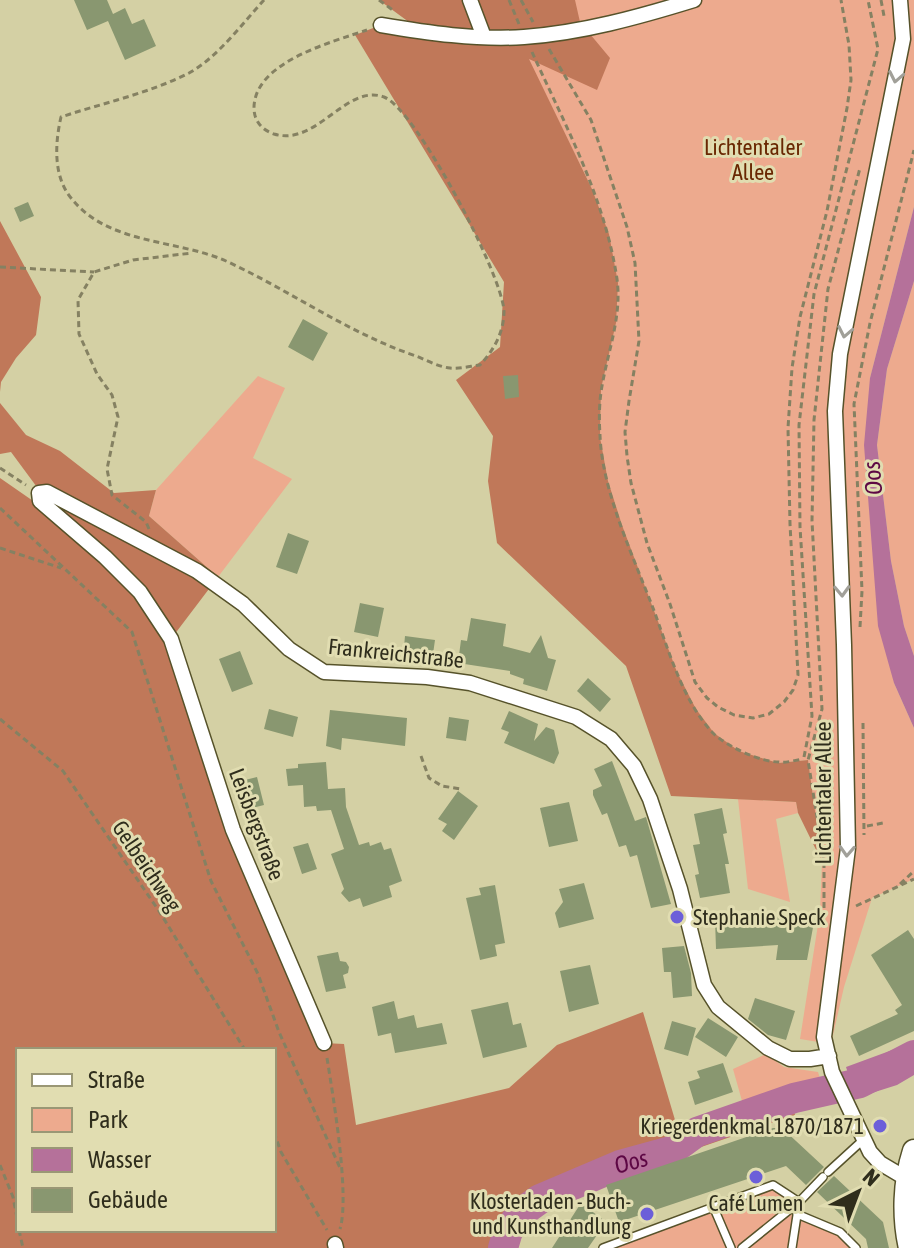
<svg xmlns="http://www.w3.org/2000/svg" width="914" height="1248" font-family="'Asap Condensed',sans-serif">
<rect width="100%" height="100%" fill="#d4d0a4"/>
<path fill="#edaa8e" d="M 504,0 L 914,0 L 914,207 L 870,378 L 894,683 L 914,728 L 914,879 L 872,898 L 844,987 L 831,1044 L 800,1039 L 820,912 L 822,862 L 808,760 L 778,763 L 739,751 L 714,733 L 696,709 L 677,672 L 622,525 L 608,481 L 600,437 L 601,389 L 616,323 L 609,234 L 592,189 L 517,37 Z
M 914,281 L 914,656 L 904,626 L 891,561 L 877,445 L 887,369 Z
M 258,376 L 285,388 L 253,458 L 292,479 L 218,577 L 149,516 L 156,490 Z
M 738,799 L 796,802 L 798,813 L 776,819 L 790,902 L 748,889 Z
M 766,1054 L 784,1067 L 818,1072 L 821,1082 L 744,1108 L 733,1069 Z
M 774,1186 L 792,1196 L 797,1214 L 840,1232 L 856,1248 L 611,1248 Z"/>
<path fill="#c07859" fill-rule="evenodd" d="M 379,0 L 575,0 L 580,22 L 610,58 L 597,90 L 529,59 L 592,189 L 609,234 L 618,283 L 616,323 L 601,389 L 600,437 L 608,481 L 622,525 L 677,672 L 696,709 L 714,733 L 739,751 L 778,763 L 808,760 L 822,862 L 798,813 L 796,802 L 671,796 L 626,666 L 497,543 L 488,481 L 493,436 L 456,380 L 500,347 L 504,282 L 355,35 L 381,25 L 421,31 Z
M 0,221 L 41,297 L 36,335 L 16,358 L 1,382 L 0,392 Z
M 0,403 L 26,435 L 60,451 L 114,493 L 156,490 L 149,516 L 218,577 L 171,639 L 189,700 L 324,1043 L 344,1044 L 356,1125 L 509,1088 L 557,1045 L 643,1012 L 678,1130 L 789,1094 L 795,1115 L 555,1197 C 534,1210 514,1222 510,1248 L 0,1248 L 0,478 L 62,521 L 11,452 L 0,454 ZM 18,1050 L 274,1050 L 274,1230 L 18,1230 Z"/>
<path fill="#b5719a" d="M 914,207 L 914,281 L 887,369 L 877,445 L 891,561 L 904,626 L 914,656 L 914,728 L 894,683 L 878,626 L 864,445 L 870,378 Z
M 914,1042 L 914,1075 L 897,1085 L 856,1098 L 846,1067 Z"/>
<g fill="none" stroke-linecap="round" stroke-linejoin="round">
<path stroke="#b5719a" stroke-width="30" id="s1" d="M 503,1248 L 508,1231 L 522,1212 L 540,1199 L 620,1165 L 671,1151 L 697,1132 L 794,1098 L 860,1083 L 914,1055"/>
</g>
<path fill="#899770" d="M 74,0 L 107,0 L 113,14 L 125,8 L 132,24 L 144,19 L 156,46 L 125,60 L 108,21 L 87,30 Z
M 28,202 L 34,216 L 20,222 L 14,208 Z
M 303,319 L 328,333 L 313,361 L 288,347 Z
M 518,375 L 519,397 L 505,399 L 503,376 Z
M 288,533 L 309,541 L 297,574 L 276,567 Z
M 360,603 L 384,608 L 378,637 L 354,632 Z
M 471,618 L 506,624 L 503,646 L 530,653 L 541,635 L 548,658 L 556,660 L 547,691 L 523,684 L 524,679 L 510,674 L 510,671 L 458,663 L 461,640 L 467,641 Z
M 405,636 L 435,640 L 432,661 L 403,658 Z
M 240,651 L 253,684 L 232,692 L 219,659 Z
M 588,678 L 611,699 L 600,712 L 577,691 Z
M 269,709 L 298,717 L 293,737 L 264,729 Z
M 330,710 L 407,718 L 405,746 L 342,738 L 341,750 L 326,746 Z
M 509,711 L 538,724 L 534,741 L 546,727 L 554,730 L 559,753 L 554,764 L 504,743 L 509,732 L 501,729 Z
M 449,717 L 469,720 L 466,741 L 446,738 Z
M 612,761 L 635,821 L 646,817 L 671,904 L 651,908 L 637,855 L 630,857 L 626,845 L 619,847 L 607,813 L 602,815 L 593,795 L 593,790 L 602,786 L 594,769 Z
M 326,762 L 328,789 L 345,788 L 346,807 L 359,845 L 369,842 L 370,846 L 381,842 L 384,850 L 391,848 L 402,881 L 389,886 L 392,897 L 363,907 L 360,898 L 349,902 L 341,893 L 344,889 L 331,854 L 344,849 L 331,810 L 317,811 L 316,806 L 304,807 L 303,785 L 288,786 L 286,769 L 298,768 L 298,764 Z
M 257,777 L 264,805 L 248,809 L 241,781 Z
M 458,791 L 478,806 L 454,840 L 442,831 L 447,824 L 438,819 Z
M 569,802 L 578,841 L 549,847 L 540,808 Z
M 722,808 L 727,833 L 723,834 L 729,864 L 725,864 L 730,893 L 700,898 L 695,875 L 699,874 L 693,845 L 700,844 L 694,814 Z
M 308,843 L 317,869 L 302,874 L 293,847 Z
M 584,883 L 594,919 L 559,928 L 555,913 L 563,902 L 559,889 Z
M 495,885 L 505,943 L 495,945 L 497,956 L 480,960 L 466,898 L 481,895 L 479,888 Z
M 777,915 L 814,922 L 807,960 L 776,960 L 778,945 L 716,949 L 715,919 Z
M 908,930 L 914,939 L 914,1031 L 859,1056 L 850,1036 L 898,1014 L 895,1010 L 902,1005 L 871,955 Z
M 684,946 L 691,973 L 692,996 L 673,998 L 671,972 L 664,972 L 662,948 Z
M 338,952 L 340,961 L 346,962 L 349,967 L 348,973 L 343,975 L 346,988 L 326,992 L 317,956 Z
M 590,965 L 599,1004 L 569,1012 L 560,971 Z
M 755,998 L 795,1011 L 786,1040 L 768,1035 L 748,1019 Z
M 394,1001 L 398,1019 L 414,1015 L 417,1028 L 442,1023 L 447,1044 L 395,1053 L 391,1033 L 378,1036 L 372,1007 Z
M 508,1002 L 513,1025 L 521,1023 L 527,1047 L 483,1058 L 471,1010 Z
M 708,1018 L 738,1037 L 726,1057 L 695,1037 Z
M 672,1021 L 696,1028 L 688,1056 L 664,1049 Z
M 723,1063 L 733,1092 L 695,1105 L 688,1082 L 700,1078 L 697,1071 Z
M 773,1128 L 782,1128 L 824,1167 L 806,1185 L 786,1166 L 619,1222 L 606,1185 Z
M 834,1176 L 883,1222 L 889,1248 L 868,1248 L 866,1239 L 817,1192 Z
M 581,1203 L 606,1222 L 588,1248 L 552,1248 Z"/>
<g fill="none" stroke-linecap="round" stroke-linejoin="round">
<defs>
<path id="lane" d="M 828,1172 L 863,1140
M 713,1206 L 731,1248
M 797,1214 L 840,1232 L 856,1248
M 603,1248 L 773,1185 L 799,1202 L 792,1248
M 742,1248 L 799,1202 L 823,1177"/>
<path id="street" d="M 470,0 L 484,37
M 900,0 L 903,39 L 840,354 L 835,411 L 844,645 L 848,848 L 824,1037 L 832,1072 L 870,1152 L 880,1163 L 907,1179
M 381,25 C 428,33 476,40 524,37 C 581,33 639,17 694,0
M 324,1043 L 233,830 L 171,639 L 140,592 L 105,557 L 40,501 L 39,493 L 47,492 L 197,571 L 243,604 L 289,649 L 324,672 L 427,677 L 470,683 L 576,717 L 611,739 L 634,766 L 650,799 L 680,889 L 704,985 L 718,1007 L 768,1048 L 790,1059 L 810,1059 L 829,1056
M 335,1244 L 336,1248"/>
<path id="secondary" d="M 910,1248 C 903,1217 904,1182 914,1151"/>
</defs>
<use href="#lane" stroke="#56522a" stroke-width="10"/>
<use href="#street" stroke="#56522a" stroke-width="17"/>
<use href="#secondary" stroke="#56522a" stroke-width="25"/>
<path stroke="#858162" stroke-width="3" stroke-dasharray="6 4" stroke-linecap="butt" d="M 264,0 C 242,24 218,57 189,73 C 150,93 103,103 61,117 C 55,143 53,176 71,198 C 108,245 176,239 226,261 C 291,291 348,333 416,356 C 426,360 439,367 450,368 C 459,369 471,366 480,365 C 494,350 504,332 504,311 C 502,274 416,109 384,97 C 346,83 317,147 274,134 C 262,130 254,121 254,108 C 254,62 332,42 367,30
M 379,0 L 394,11
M 509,0 L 519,24
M 521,0 L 533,22
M 881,0 L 884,16
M 549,49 L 591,120 L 627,227 L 635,263 L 639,341 L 629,401 L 625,432 L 627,456 L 631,483 L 647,543 L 670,604 L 695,682 L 707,698 L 718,707 L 734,715 L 753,718 L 769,714 L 784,702 L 793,690 L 798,675 L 790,524 L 788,428 L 792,368 L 800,317 L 827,211 L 847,108 L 851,80 L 849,45 L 841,0
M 532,52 C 565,125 605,198 617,279 C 622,316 608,351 602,386 C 599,402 599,420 600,435 C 602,491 633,556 653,608 C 668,648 683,703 714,734 C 728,747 760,762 779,762 C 787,763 796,760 803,759
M 0,267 L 94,272
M 0,468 L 26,485
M 0,508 L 132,632 L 211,881 L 258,974 L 279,1032 L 341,1170
M 149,529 L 146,522 L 112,495 L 107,469 L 118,417 L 112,395 L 97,374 L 79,334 L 78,300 L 94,272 L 133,260 L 192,253
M 0,548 L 61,568
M 860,627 L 862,591 L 854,404 L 870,323 L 914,150
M 0,719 L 63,771 L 159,911 L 245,1050
M 863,723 L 864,835
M 421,756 L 429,778 L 442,786 L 461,789
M 804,757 L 812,716 L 800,527 L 799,425 L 814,294 L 878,49 L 868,0
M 867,826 L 883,823
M 900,884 L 912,873
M 856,906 L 914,879
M 824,908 L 824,862 L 808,760 L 822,709 L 812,521 L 814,420 L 828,289 L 860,168
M 327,1058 C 333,1096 350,1195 340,1229
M 274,1132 L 281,1152 L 327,1230
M 0,1165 L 13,1197 L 18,1223
M 19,1230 L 23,1248"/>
<use href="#lane" stroke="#fff" stroke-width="7"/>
<use href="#street" stroke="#fff" stroke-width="14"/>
<use href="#secondary" stroke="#fff" stroke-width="22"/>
</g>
<defs><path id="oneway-chevron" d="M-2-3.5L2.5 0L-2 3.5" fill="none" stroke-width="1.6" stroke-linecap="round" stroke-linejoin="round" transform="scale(2)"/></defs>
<g stroke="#a1a099">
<use href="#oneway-chevron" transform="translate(896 77) rotate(101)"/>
<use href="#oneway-chevron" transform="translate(845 332) rotate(101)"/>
<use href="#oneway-chevron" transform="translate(842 591) rotate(88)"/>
<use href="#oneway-chevron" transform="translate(847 851) rotate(93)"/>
</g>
<g fill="#6c5fd9" stroke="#e1ddb1" stroke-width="3">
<circle cx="677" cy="917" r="8"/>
<circle cx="880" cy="1126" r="8"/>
<circle cx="756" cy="1177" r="8"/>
<circle cx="647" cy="1214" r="8"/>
</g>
<g text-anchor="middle" stroke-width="6" stroke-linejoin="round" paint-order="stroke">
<g font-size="22" fill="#692702" stroke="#e1ddb1">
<text x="753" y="155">Lichtentaler<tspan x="753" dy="25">Allee</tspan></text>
</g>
<g font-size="22" fill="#2f2d1c" stroke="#e1ddb1">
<text transform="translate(396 653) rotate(6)" y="8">Frankreichstraße</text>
<text transform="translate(823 793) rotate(-90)" y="8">Lichtentaler Allee</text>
<text transform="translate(257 824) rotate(69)" y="8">Leisbergstraße</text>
<text transform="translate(147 866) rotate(56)" y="8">Gelbeichweg</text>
</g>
<g font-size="22" fill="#2f2d1c" stroke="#e1ddb1" text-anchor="end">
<text x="693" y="925" text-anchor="start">Stephanie Speck</text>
<text x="864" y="1134">Kriegerdenkmal 1870/1871</text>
<text x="631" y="1209">Klosterladen - Buch-<tspan x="631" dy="25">und Kunsthandlung</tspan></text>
<text x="756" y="1211" text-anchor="middle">Café Lumen</text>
</g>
<g font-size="24" font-style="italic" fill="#5d0744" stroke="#e1ddb1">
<text transform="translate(873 478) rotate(-95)" y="8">Oos</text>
<text dy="8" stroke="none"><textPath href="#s1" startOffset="162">Oos</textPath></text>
</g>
</g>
<rect x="16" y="1048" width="260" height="184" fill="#e1ddb1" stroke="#9a9775" stroke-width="2"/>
<rect x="32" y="1074" width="40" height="12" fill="#ffffff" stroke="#9a9775" stroke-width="2"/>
<text x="88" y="1088" font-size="24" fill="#2f2d1c">Straße</text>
<rect x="32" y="1108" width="40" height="24" fill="#edaa8e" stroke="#9a9775" stroke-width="2"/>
<text x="88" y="1128" font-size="24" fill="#2f2d1c">Park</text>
<rect x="32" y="1148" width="40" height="24" fill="#b5719a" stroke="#9a9775" stroke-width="2"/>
<text x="88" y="1168" font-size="24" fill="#2f2d1c">Wasser</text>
<rect x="32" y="1188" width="40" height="24" fill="#899770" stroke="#9a9775" stroke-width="2"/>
<text x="88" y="1208" font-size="24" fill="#2f2d1c">Gebäude</text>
<g transform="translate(858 1192) rotate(42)" stroke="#e1ddb1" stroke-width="6" paint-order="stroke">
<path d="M0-6L14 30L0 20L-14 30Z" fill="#2f2d1c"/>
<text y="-12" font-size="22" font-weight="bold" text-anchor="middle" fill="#2f2d1c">N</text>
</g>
</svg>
